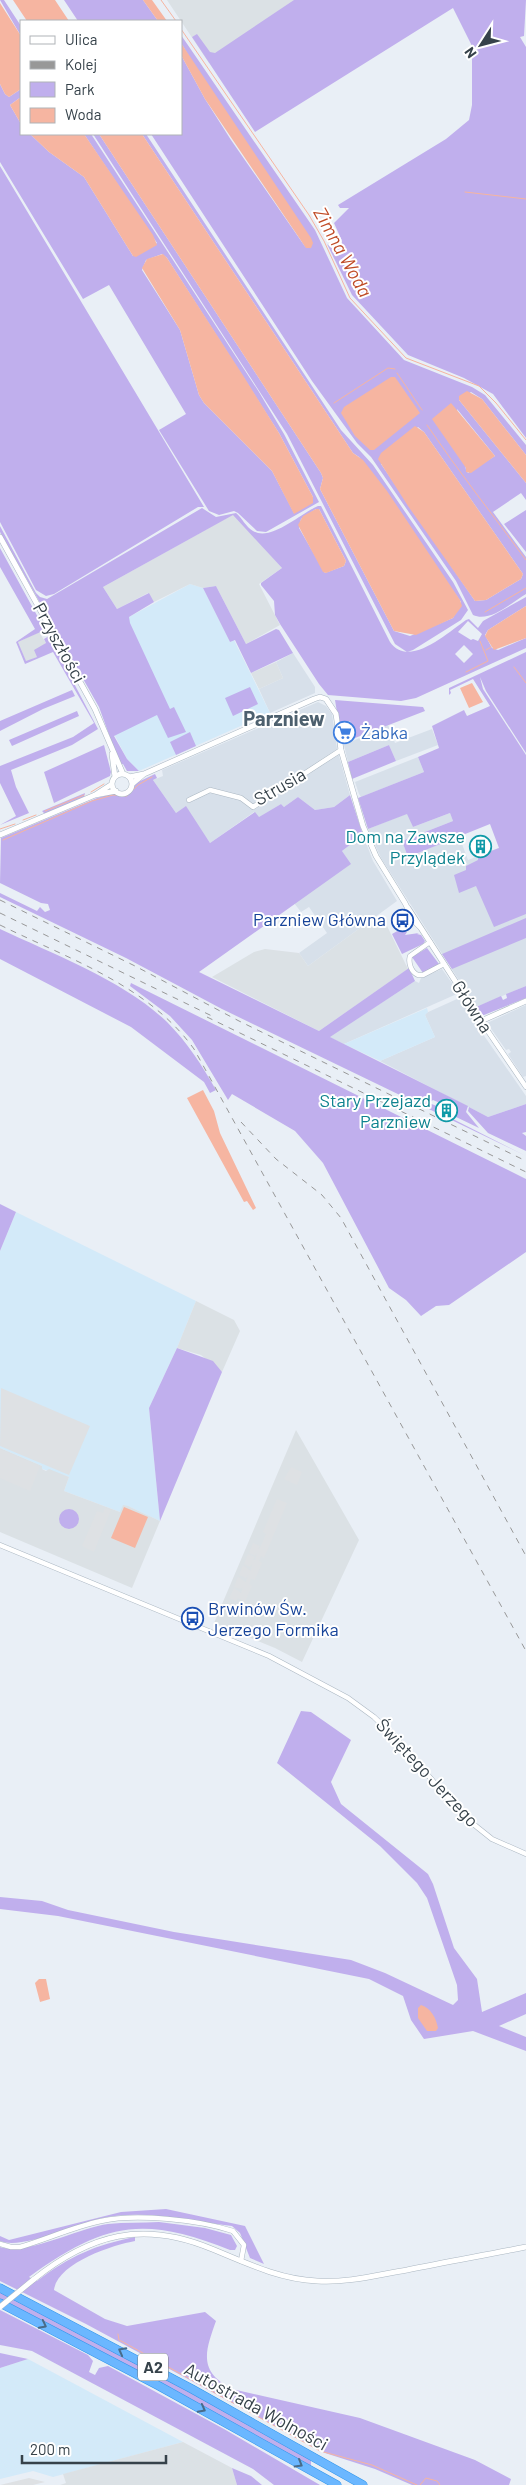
<svg xmlns="http://www.w3.org/2000/svg" width="526" height="2485" font-family="Barlow,sans-serif">
<rect width="100%" height="100%" fill="#e9eff6"/>
<path fill="#d7e0ea" d="M 293,653 L 315,687 L 315,693 L 270,713 L 259,689 L 283,678 L 276,662 Z
M 318,702 L 326,706 L 332,714 L 337,749 L 350,795 L 334,807 L 315,810 L 298,797 L 284,807 L 281,804 L 258,818 L 254,812 L 210,843 L 185,807 L 176,813 L 153,780 L 163,776 L 162,770 Z
M 388,725 L 395,743 L 432,729 L 438,745 L 396,761 L 389,745 L 348,762 L 344,745 Z
M 418,757 L 424,772 L 361,797 L 359,794 L 355,782 Z
M 408,813 L 413,827 L 450,813 L 453,821 L 402,841 L 408,857 L 459,836 L 468,860 L 511,843 L 526,864 L 526,986 L 476,1007 L 381,858 L 368,829 Z
M 363,835 L 373,861 L 397,901 L 308,966 L 299,953 L 327,933 L 309,907 L 301,912 L 294,903 L 350,864 L 342,851 Z
M 442,969 L 459,993 L 344,1044 L 329,1037 L 415,981 L 419,983 L 421,978 Z
M 457,999 L 462,1001 L 465,1008 L 469,1008 L 471,1013 L 469,1014 L 526,1096 L 526,1104 L 488,1117 L 380,1061 L 435,1037 L 425,1015 L 426,1013 Z
M 526,1005 L 526,1076 L 523,1077 L 508,1054 L 511,1052 L 509,1049 L 506,1050 L 487,1023 Z"/>
<path fill="#d3eaf9" d="M 190,584 L 203,588 L 230,642 L 234,640 L 270,713 L 139,771 L 127,759 L 113,732 L 129,617 Z
M 350,721 L 355,738 L 341,742 L 339,725 Z
M 427,1008 L 428,1012 L 425,1015 L 435,1037 L 380,1061 L 344,1044 Z
M 16,1212 L 196,1301 L 177,1348 L 149,1408 L 160,1521 L 130,1507 L 120,1512 L 64,1491 L 69,1477 L 42,1469 L 42,1466 L 0,1448 L 0,1251 Z
M 28,2359 L 183,2442 L 53,2477 L 33,2471 L 0,2479 L 0,2368 Z"/>
<path fill="#dbe1e5" d="M 167,0 L 307,0 L 209,63 Z
M 234,514 L 282,568 L 259,584 L 280,625 L 246,644 L 216,586 L 203,588 L 190,584 L 154,602 L 148,593 L 117,609 L 103,587 Z
M 39,632 L 46,643 L 37,657 L 26,662 L 18,642 Z
M 276,662 L 283,678 L 259,689 L 251,673 Z
M 371,920 L 374,924 L 379,923 L 387,926 L 408,969 L 319,1031 L 212,977 L 254,952 L 265,949 L 299,953 L 308,966 Z
M 196,1301 L 234,1320 L 240,1331 L 222,1372 L 201,1355 L 177,1348 Z
M 296,1430 L 359,1540 L 302,1662 L 275,1648 L 214,1623 Z
M 0,1448 L 42,1466 L 42,1469 L 46,1471 L 49,1469 L 69,1477 L 64,1491 L 120,1512 L 123,1505 L 128,1506 L 160,1521 L 132,1588 L 0,1532 Z
M 183,2442 L 232,2468 L 237,2485 L 60,2485 L 66,2483 L 63,2474 Z"/>
<path fill="#c0afed" fill-rule="evenodd" d="M 0,0 L 4,0 L 21,26 L 21,36 Z
M 64,0 L 143,0 L 158,21 L 78,21 Z
M 294,0 L 526,0 L 524,36 L 520,37 L 526,47 L 526,438 L 493,394 L 464,378 L 408,355 L 352,295 L 327,244 L 335,251 L 342,247 L 342,241 L 334,223 L 349,208 L 340,208 L 338,205 L 446,139 L 469,120 L 472,105 L 472,46 L 453,8 L 255,132 L 192,37 L 197,34 L 210,52 L 215,53 Z
M 181,35 L 315,230 L 347,298 L 404,360 L 472,387 L 485,395 L 526,445 L 526,455 L 482,399 L 471,392 L 459,400 L 526,483 L 526,500 L 521,493 L 493,512 L 526,557 L 526,594 C 512,602 490,623 473,615 L 456,581 L 371,457 L 357,443 L 312,381 L 151,134 L 181,134 L 181,55 L 205,99 L 231,140 L 306,248 L 181,43 ZM 457,409 L 495,456 L 468,473 L 466,470 ZM 418,427 L 424,432 L 523,574 L 521,579 L 486,600 L 475,601 L 381,464 Z
M 0,84 L 5,94 L 9,97 L 21,89 L 21,97 L 10,105 L 21,124 L 21,134 L 30,134 L 49,152 L 84,177 L 133,256 L 157,243 L 84,134 L 91,134 L 259,392 L 284,434 L 319,502 L 266,532 L 257,531 L 238,513 L 234,511 L 219,515 L 209,511 L 159,430 L 186,414 L 109,285 L 83,299 L 0,162 ZM 162,254 L 167,258 L 279,433 L 313,497 L 294,513 L 272,471 L 204,403 L 199,395 L 180,330 L 142,270 L 146,260 Z
M 93,134 L 99,134 L 321,473 L 323,478 L 320,489 L 394,631 L 410,636 L 453,618 L 461,602 L 359,457 L 353,453 L 142,134 L 146,134 L 341,430 L 373,465 L 453,582 L 468,610 L 461,620 L 413,650 L 407,652 L 395,644 L 287,434 Z
M 0,166 L 204,507 L 198,507 L 54,594 L 46,596 L 36,590 L 0,522 Z
M 318,506 L 321,506 L 390,642 C 409,669 447,633 466,620 L 469,619 L 478,628 L 483,621 L 526,597 L 526,606 L 488,630 L 485,635 L 492,648 L 498,650 L 526,638 L 526,648 L 416,698 L 401,701 L 328,695 L 319,684 L 280,624 L 275,615 L 274,601 L 261,585 L 261,583 L 282,568 L 233,515 L 103,587 L 117,609 L 149,593 L 154,602 L 129,617 L 130,623 L 170,709 L 174,707 L 186,732 L 168,738 L 157,715 L 114,736 L 127,759 L 139,771 L 127,771 L 123,764 L 120,765 L 99,707 L 0,532 L 0,526 L 36,593 L 40,597 L 47,599 L 202,508 L 216,517 L 236,513 C 242,518 246,527 253,531 C 271,542 301,513 318,506 ZM 316,509 L 319,509 L 346,561 L 344,566 L 325,573 L 299,528 L 301,519 ZM 468,621 L 482,634 L 478,641 L 473,639 L 471,640 L 458,632 ZM 464,645 L 473,654 L 464,663 L 455,654 Z
M 526,510 L 526,552 L 504,524 Z
M 0,548 L 45,630 L 18,642 L 26,661 L 37,657 L 34,650 L 46,643 L 44,639 L 49,636 L 98,729 L 72,745 L 11,770 L 16,787 L 29,813 L 0,825 L 16,816 L 0,783 L 0,766 L 73,737 L 94,723 L 53,652 L 25,664 L 16,642 L 35,629 L 0,567 Z
M 216,586 L 246,644 L 276,629 L 279,630 L 293,653 L 251,673 L 235,640 L 230,642 L 203,588 Z
M 526,652 L 526,753 L 486,691 L 480,677 L 483,689 L 526,755 L 526,914 L 494,927 L 476,886 L 459,893 L 454,875 L 466,870 L 466,866 L 478,860 L 478,856 L 499,848 L 490,824 L 408,857 L 402,841 L 453,821 L 450,813 L 413,827 L 407,814 L 368,829 L 358,798 L 424,772 L 418,757 L 439,748 L 432,726 L 464,710 L 467,716 L 490,706 L 473,679 L 450,690 L 451,693 L 449,695 L 449,688 Z
M 250,687 L 258,704 L 233,716 L 225,698 Z
M 72,690 L 75,696 L 43,709 L 0,731 L 0,721 Z
M 335,700 L 423,707 L 425,711 L 355,738 L 350,721 L 339,725 Z
M 77,711 L 79,716 L 12,746 L 9,740 Z
M 190,732 L 196,746 L 176,755 L 170,742 Z
M 104,745 L 111,772 L 110,776 L 54,803 L 44,772 Z
M 389,745 L 396,761 L 352,779 L 348,762 Z
M 155,774 L 157,778 L 153,780 L 176,813 L 186,806 L 210,843 L 255,812 L 259,817 L 281,804 L 284,807 L 298,797 L 315,810 L 334,807 L 350,795 L 363,835 L 342,851 L 351,864 L 199,972 L 319,1031 L 409,968 L 415,981 L 330,1037 L 468,1106 L 466,1112 L 479,1128 L 456,1117 L 447,1106 L 433,1100 L 429,1103 L 442,1108 L 442,1112 L 447,1116 L 526,1156 L 222,1009 L 126,958 L 0,897 L 0,893 L 37,911 L 40,907 L 45,912 L 50,910 L 48,904 L 41,903 L 0,883 L 1,838 L 97,798 L 115,793 L 126,795 L 138,782 Z
M 85,793 L 84,797 L 45,814 L 42,811 Z
M 526,918 L 526,938 L 452,969 L 442,954 Z
M 0,929 C 53,954 125,981 167,1022 C 187,1042 202,1065 216,1090 L 210,1093 L 204,1082 L 131,1027 L 0,959 Z
M 401,929 L 407,932 L 405,935 L 419,933 L 417,934 L 421,935 L 425,941 L 423,944 L 402,954 L 392,934 Z
M 427,948 L 439,964 L 423,973 L 412,957 Z
M 131,983 L 526,1179 L 526,1252 L 449,1305 L 436,1306 L 421,1316 L 406,1300 L 389,1288 L 323,1163 L 295,1131 L 232,1094 L 228,1100 L 192,1040 L 170,1016 L 130,986 Z
M 526,986 L 526,998 L 484,1015 L 481,1015 L 476,1007 L 501,996 L 503,1000 L 507,998 L 506,994 Z
M 526,1104 L 526,1132 L 522,1133 L 526,1136 L 526,1151 L 488,1133 L 468,1111 L 469,1107 L 488,1117 Z
M 0,1204 L 16,1212 L 0,1251 Z
M 177,1348 L 213,1361 L 222,1372 L 160,1521 L 149,1408 Z
M59 1519a10 10 0 1 1 20 0a10 10 0 1 1-20 0Z
M 301,1711 L 311,1712 L 351,1740 L 331,1782 L 341,1804 L 428,1874 L 433,1884 L 454,1948 L 477,1979 L 482,2012 L 526,1993 L 526,2014 L 499,2026 L 526,2037 L 526,2051 L 473,2031 L 424,2039 L 411,2020 L 403,1996 L 369,1979 L 58,1916 L 0,1909 L 0,1897 L 42,1901 L 68,1910 L 174,1932 L 351,1960 L 385,1973 L 453,2005 L 458,2000 L 457,1985 L 427,1898 L 417,1883 L 380,1846 L 277,1763 Z
M 166,2209 L 245,2226 L 264,2264 L 250,2258 L 240,2233 L 232,2226 C 190,2221 144,2209 103,2218 C 77,2224 22,2250 0,2241 L 0,2236 L 9,2240 L 121,2212 Z
M 159,2222 L 205,2228 L 231,2235 L 237,2246 L 235,2250 L 230,2250 C 142,2215 104,2223 29,2277 L 37,2281 C 70,2256 95,2245 135,2237 L 135,2241 C 113,2245 57,2263 54,2290 L 105,2319 L 127,2326 L 205,2312 L 216,2321 C 205,2352 198,2371 232,2389 L 360,2418 L 475,2460 L 511,2479 L 509,2485 L 412,2485 L 375,2469 L 325,2453 L 86,2324 L 0,2281 L 0,2247 C 25,2256 79,2228 108,2224 C 125,2222 142,2223 159,2222 Z
M 0,2291 L 161,2375 L 311,2459 L 311,2466 L 0,2299 Z
M 0,2310 L 88,2355 L 93,2361 L 89,2372 L 95,2375 L 99,2368 L 108,2366 L 224,2429 L 320,2485 L 274,2485 L 253,2469 L 32,2351 L 0,2345 Z
M 0,2353 L 28,2359 L 0,2368 Z
M 232,2468 L 251,2476 L 262,2485 L 237,2485 Z"/>
<path fill="#dee1e4" d="M 1,1388 L 90,1426 L 69,1475 L 0,1446 Z
M 0,1449 L 40,1466 L 30,1491 L 0,1478 Z
M 291,1467 L 302,1472 L 297,1485 L 284,1479 Z
M 277,1499 L 287,1503 L 264,1558 L 261,1556 L 259,1561 L 262,1563 L 255,1580 L 251,1579 L 249,1584 L 252,1586 L 245,1602 L 238,1598 L 236,1601 L 229,1598 L 234,1588 L 241,1593 L 243,1587 L 241,1589 L 234,1587 L 238,1577 L 246,1582 L 248,1575 L 246,1578 L 239,1575 L 243,1565 L 251,1571 L 252,1564 L 250,1567 L 244,1564 L 248,1554 L 255,1557 L 253,1560 L 255,1560 L 257,1553 L 255,1556 L 249,1553 L 253,1543 L 260,1546 L 258,1549 L 260,1548 L 266,1534 L 263,1532 Z
M 105,1508 L 111,1510 L 94,1552 L 82,1546 L 97,1511 L 103,1513 Z
M 29,2478 L 45,2482 L 33,2485 L 0,2485 Z"/>
<path fill="#f6b5a1" d="M 13,0 L 55,0 L 69,21 L 27,21 Z
M 143,0 L 152,0 L 167,21 L 158,21 Z
M 0,3 L 21,36 L 21,89 L 9,97 L 5,94 L 0,84 Z
M 181,43 L 311,238 L 313,243 L 311,248 L 306,248 L 205,99 L 181,55 Z
M 21,97 L 21,124 L 10,105 Z
M 30,134 L 84,134 L 153,235 L 157,245 L 136,257 L 133,256 L 84,177 L 49,152 Z
M 99,134 L 142,134 L 353,453 L 363,460 L 387,491 L 460,600 L 462,606 L 453,618 L 416,635 L 394,631 L 320,489 L 323,478 L 321,473 Z
M 163,254 L 167,258 L 244,377 L 279,433 L 313,497 L 313,503 L 294,514 L 272,471 L 204,403 L 199,395 L 180,330 L 142,268 L 147,259 Z
M 391,377 L 395,377 L 420,413 L 374,450 L 370,450 L 355,436 L 341,413 L 344,407 Z
M 467,391 L 482,399 L 526,455 L 526,483 L 459,400 L 459,396 Z
M 451,403 L 495,456 L 471,473 L 466,472 L 466,468 L 432,419 Z
M 415,426 L 424,432 L 523,574 L 521,579 L 486,600 L 475,601 L 408,506 L 378,459 L 381,453 Z
M 316,509 L 319,509 L 346,561 L 344,566 L 326,573 L 323,572 L 298,525 L 303,516 Z
M 526,606 L 526,638 L 494,650 L 485,636 L 488,630 Z
M 472,683 L 483,702 L 469,708 L 460,688 Z
M 203,1090 L 214,1111 L 220,1133 L 256,1208 L 253,1210 L 247,1201 L 244,1202 L 187,1098 Z
M 124,1507 L 148,1517 L 135,1548 L 111,1538 Z
M 39,1979 L 46,1979 L 50,1999 L 40,2002 L 35,1983 Z
M 421,2005 C 431,2008 436,2018 438,2028 L 436,2031 L 427,2031 L 418,2018 L 418,2008 Z"/>
<g fill="none" stroke-linecap="round" stroke-linejoin="round">
<path stroke="#f6b5a1" stroke-width="1" d="M 161,0 L 176,21
M 181,29 L 309,215 L 324,241 L 350,298 L 406,358 L 479,386 L 496,403 L 526,440
M 465,192 L 526,199
M 397,373 L 422,410
M 334,403 L 388,368 L 395,369
M 427,425 C 458,471 493,515 526,560
M 485,612 L 526,588
M 486,650 L 491,647
M 514,667 L 526,683
M 466,672 L 488,661 L 480,641
M 91,792 L 104,784
M 45,811 L 84,795
M 23,820 L 36,815
M 0,829 L 15,824
M 3,840 L 92,801 L 113,795 L 127,796 L 138,785 L 152,777
M 118,2334 L 119,2340 L 123,2342 L 320,2451 L 372,2465 L 417,2485
M 420,2485 L 426,2478 L 437,2481 L 440,2485"/>
<defs>
<path id="minor" d="M 189,800 L 210,790 L 241,798 L 253,807 L 341,750
M 430,942 L 410,956 C 408,963 411,972 418,975 L 423,975 L 444,964
M 481,1021 L 526,1087
M 0,1545 L 269,1656 L 348,1698 L 374,1717 L 397,1739 L 462,1815 L 492,1839 L 526,1854
M 0,2244 L 11,2247 L 20,2247 C 47,2239 73,2227 101,2221 C 136,2213 199,2220 233,2231 L 244,2245 L 241,2261"/>
<path id="tertiary" d="M 0,537 L 95,709 L 123,774
M 112,754 L 115,777
M112 784a10 10 0 1 1 20 0a10 10 0 1 1-20 0Z
M 129,777 L 144,774
M 132,784 L 144,774 L 314,699 L 320,697 L 326,699 L 336,714 L 341,750 L 363,826 L 376,856 L 405,903 L 414,921 L 420,927
M 95,795 L 112,784
M 0,835 L 95,795 L 116,791
M 408,908 L 481,1021 L 526,1001
M 33,2280 C 90,2234 143,2220 212,2249 C 246,2263 279,2279 317,2281 C 347,2283 377,2275 407,2270 C 446,2262 486,2255 526,2247"/>
<path id="motorway" d="M 0,2288 L 192,2389 L 363,2485
M 0,2303 L 159,2386 L 337,2485"/>
</defs>
<use href="#minor" stroke="#abb7c2" stroke-width="5.5"/>
<use href="#tertiary" stroke="#abb7c2" stroke-width="6"/>
<use href="#motorway" stroke="#2f95ea" stroke-width="9"/>
<use href="#minor" stroke="#fff" stroke-width="4.5"/>
<use href="#tertiary" stroke="#fff" stroke-width="5"/>
<use href="#motorway" stroke="#6bb7ff" stroke-width="8"/>
<path stroke="#989898" stroke-width="1" stroke-dasharray="6 6" stroke-linecap="butt" d="M 0,900 L 135,966 L 239,1021 L 526,1161
M 0,913 L 214,1017
M 0,925 C 69,959 148,985 194,1049 L 526,1651
M 207,1017 L 526,1172
M 241,1122 L 276,1159 L 322,1195 L 341,1218 L 526,1556"/>
<defs>
<path id="tertiary-bridge" d="M 0,2307 L 33,2280"/>
</defs>
<use href="#tertiary-bridge" stroke="#abb7c2" stroke-width="6" stroke-linecap="butt"/>
<use href="#tertiary-bridge" stroke="#fff" stroke-width="5"/>
</g>
<defs><path id="oneway-chevron" d="M-2-3.5L2.5 0L-2 3.5" fill="none" stroke-width="1.6" stroke-linecap="round" stroke-linejoin="round" transform="scale(1.25)"/></defs>
<g stroke="#496b89">
<use href="#oneway-chevron" transform="translate(43 2325) rotate(27)"/>
<use href="#oneway-chevron" transform="translate(122 2351) rotate(-152)"/>
<use href="#oneway-chevron" transform="translate(202 2409) rotate(28)"/>
<use href="#oneway-chevron" transform="translate(299 2464) rotate(30)"/>
</g>
<defs>
<symbol id="supermarket-ring" viewBox="-11 -11 22 22"><circle r="9.5" fill="#fff" stroke="#3f7fe0" stroke-width="1.5"/><path d="M-6-5.5h2.5l.6 2H6L4.5 2H-2.5L-4.4-4H-6ZM-1.5 3.2a1.3 1.3 0 1 0 .1 0ZM3 3.2a1.3 1.3 0 1 0 .1 0Z" fill="#3f7fe0"/></symbol>
<symbol id="building-ring" viewBox="-11 -11 22 22"><circle r="9.5" fill="#fff" stroke="#0f9aa8" stroke-width="1.5"/><path d="M-4-6H4V6H1V3H-1V6H-4ZM-2.5-4.3h1.7v1.8h-1.7ZM.8-4.3h1.7v1.8H.8ZM-2.5-1h1.7V.8h-1.7ZM.8-1h1.7V.8H.8Z" fill="#0f9aa8"/></symbol>
<symbol id="bus-ring" viewBox="-11 -11 22 22"><circle r="9.5" fill="#fff" stroke="#1a4fb4" stroke-width="1.5"/><path d="M-5-6H5V4H4V6H2V4H-2V6H-4V4H-5ZM-3.5-4V0h7V-4ZM-3.5 1.2v1.5H-2V1.2ZM2 1.2v1.5H3.5V1.2Z" fill="#1a4fb4"/></symbol>
</defs>
<g fill-rule="evenodd">
<use href="#supermarket-ring" x="332" y="720" width="25" height="25"/>
<use href="#building-ring" x="468" y="834" width="25" height="25"/>
<use href="#bus-ring" x="390" y="908" width="25" height="25"/>
<use href="#building-ring" x="434" y="1098" width="25" height="25"/>
<use href="#bus-ring" x="180" y="1606" width="25" height="25"/>
</g>
<g text-anchor="middle" stroke-width="4" stroke-linejoin="round" paint-order="stroke">
<rect fill="#fff" stroke="#727b80" stroke-width="1" x="138" y="2353.5" width="30" height="27" rx="4"/>
<g font-size="16" font-weight="bold" fill="#36424a">
<text x="153" y="2373">A2</text>
</g>
<g font-size="18" fill="#36424a" stroke="#fff">
<text transform="translate(59 643) rotate(61)" y="6">Przyszłości</text>
<text transform="translate(280 787) rotate(-30)" y="6">Strusia</text>
<text transform="translate(472 1007) rotate(57)" y="6">Główna</text>
<text transform="translate(427 1773) rotate(47)" y="6">Świętego Jerzego</text>
<text transform="translate(256 2407) rotate(29)" y="6">Autostrada Wolności</text>
</g>
<g font-size="18" fill="#366cbe" stroke="#fff" text-anchor="start">
<text x="361" y="739">Żabka</text>
</g>
<g font-size="18" fill="#0d838f" stroke="#fff" text-anchor="end">
<text x="465" y="843">Dom na Zawsze<tspan x="465" dy="21">Przylądek</tspan></text>
<text x="431" y="1107">Stary Przejazd<tspan x="431" dy="21">Parzniew</tspan></text>
</g>
<g font-size="18" fill="#164399" stroke="#fff" text-anchor="end">
<text x="386" y="926">Parzniew Główna</text>
<text x="208" y="1615" text-anchor="start">Brwinów Św.<tspan x="208" dy="21">Jerzego Formika</tspan></text>
</g>
<g font-size="19" font-style="italic" fill="#c04b26" stroke="#fff">
<text transform="translate(343 252) rotate(61)" y="7">Zimna Woda</text>
</g>
<g font-size="20" font-weight="bold" fill="#4d606e" stroke="#fff">
<text x="284" y="726">Parzniew</text>
</g>
</g>
<rect x="20" y="20" width="162" height="115" fill="#ffffff" stroke="#afb3b7"/>
<rect x="30" y="36" width="25" height="8" fill="#ffffff" stroke="#afb3b7"/>
<text x="65" y="45" font-size="15" fill="#36424a">Ulica</text>
<rect x="30" y="61" width="25" height="8" fill="#989898" stroke="#afb3b7"/>
<text x="65" y="70" font-size="15" fill="#36424a">Kolej</text>
<rect x="30" y="82" width="25" height="15" fill="#c0afed" stroke="#afb3b7"/>
<text x="65" y="95" font-size="15" fill="#36424a">Park</text>
<rect x="30" y="108" width="25" height="15" fill="#f6b5a1" stroke="#afb3b7"/>
<text x="65" y="120" font-size="15" fill="#36424a">Woda</text>
<g transform="translate(481 45) rotate(234)" stroke="#ffffff" stroke-width="4" paint-order="stroke">
<path d="M0-4L9 19L0 12L-9 19Z" fill="#36424a"/>
<text y="-8" font-size="14" font-weight="bold" text-anchor="middle" fill="#36424a">N</text>
</g>
<path d="M22 2455v8h144v-8" fill="none" stroke="#36424a" stroke-width="2.5"/>
<text x="30" y="2455" font-size="15" fill="#36424a" stroke="#ffffff" stroke-width="4" paint-order="stroke">200 m</text>
</svg>
